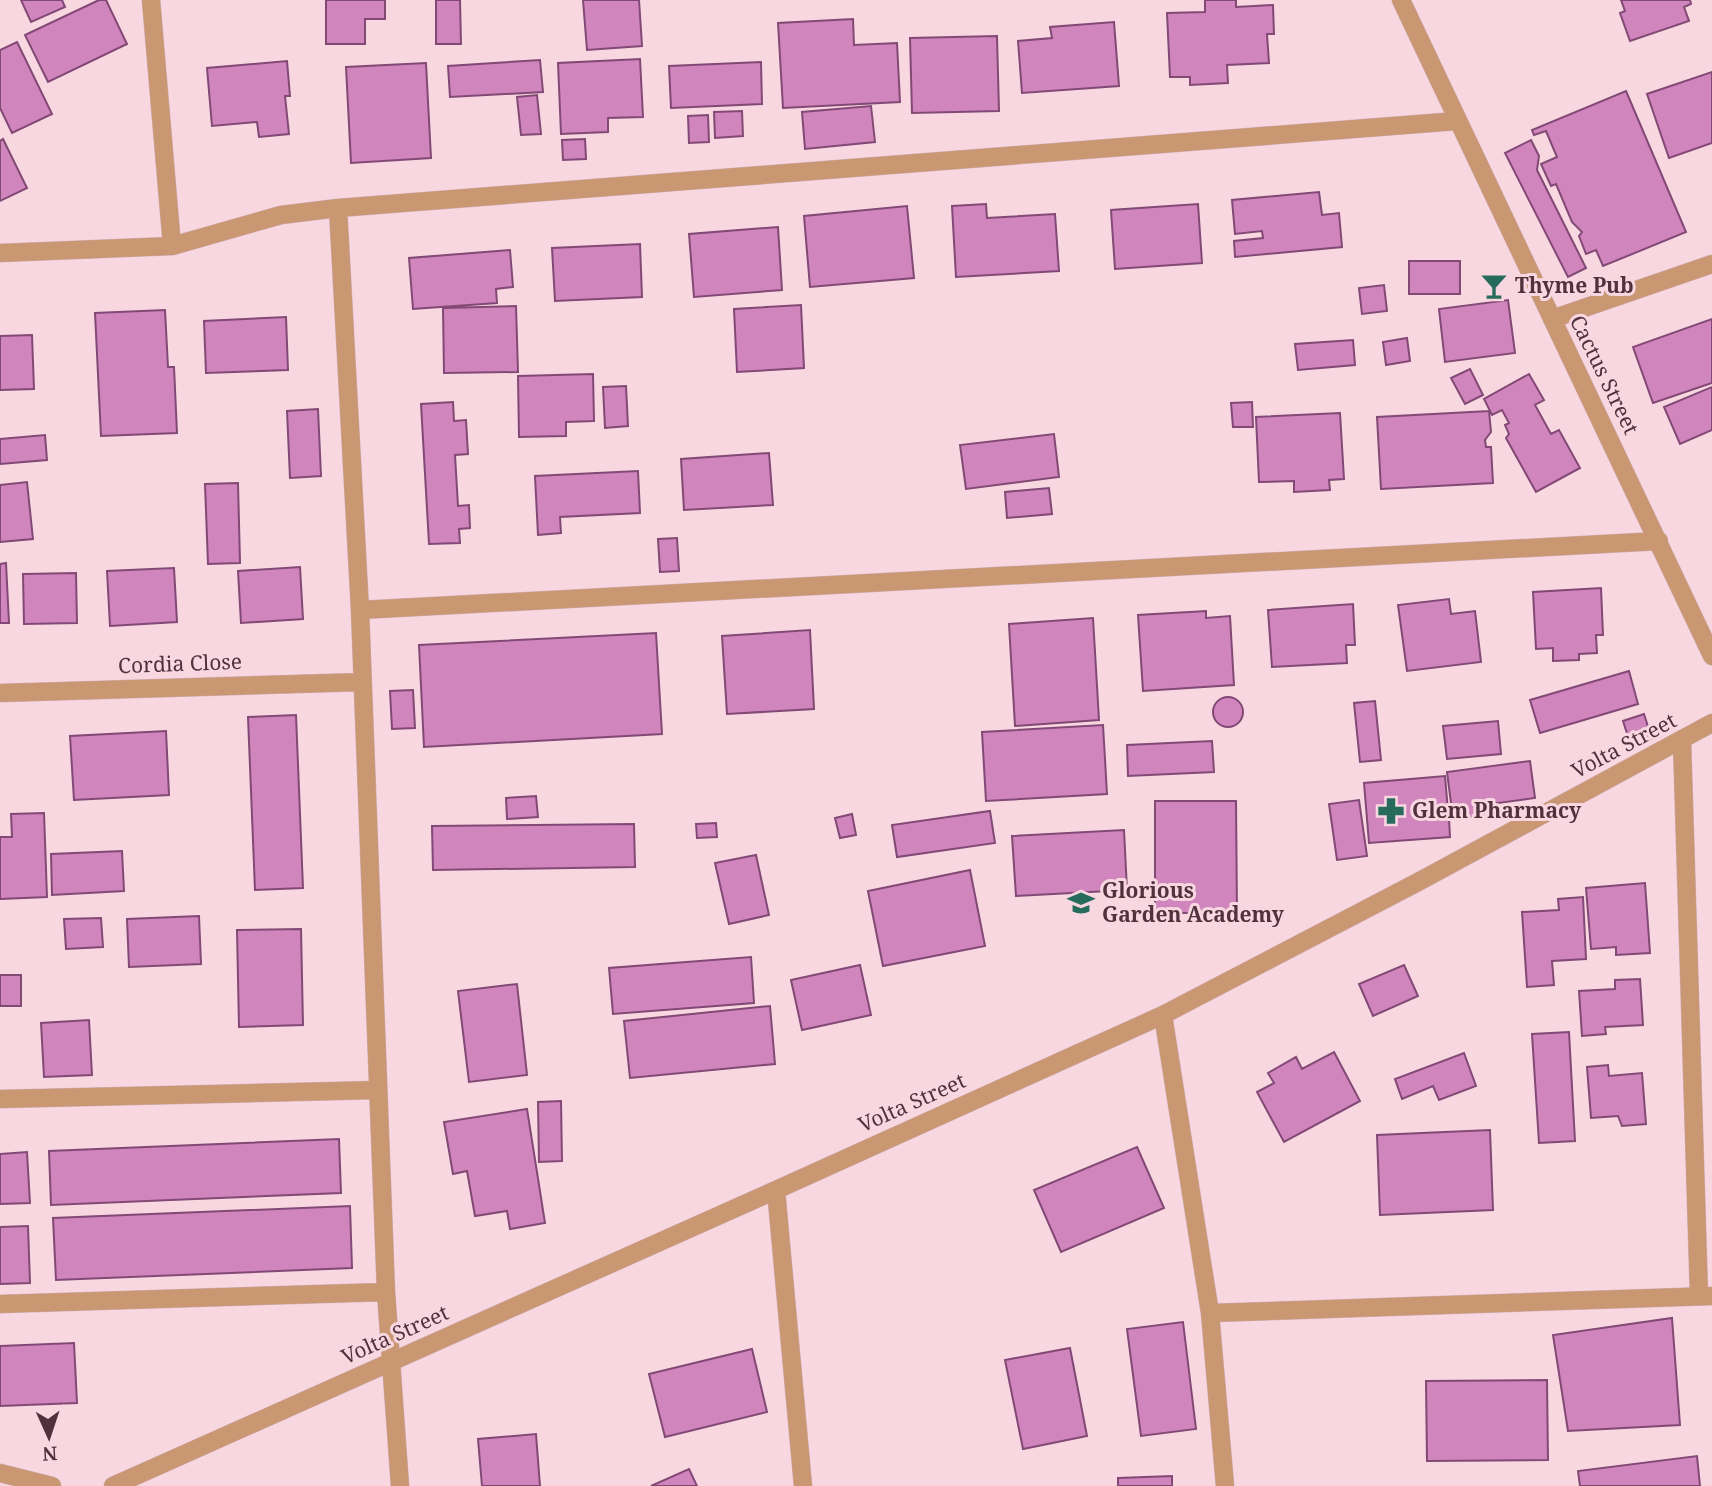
<svg xmlns="http://www.w3.org/2000/svg" width="1712" height="1486" font-family="'Noto Serif',serif">
<rect width="100%" height="100%" fill="#f8d7e1"/>
<path fill="#d085bc" stroke="#834975" stroke-width="2" d="M 21,0 L 62,0 L 65,7 L 31,22 Z
M 99,0 L 106,0 L 127,44 L 48,82 L 25,35 Z
M 326,0 L 385,0 L 385,19 L 365,19 L 365,44 L 326,44 Z
M 436,0 L 460,0 L 461,44 L 436,44 Z
M 583,0 L 639,0 L 642,46 L 587,50 Z
M 1205,0 L 1236,0 L 1236,7 L 1273,5 L 1274,34 L 1267,34 L 1269,63 L 1227,65 L 1228,83 L 1190,85 L 1190,77 L 1170,77 L 1167,13 L 1205,12 Z
M 1621,0 L 1690,0 L 1691,4 L 1684,7 L 1689,21 L 1630,41 L 1620,13 L 1625,11 Z
M 853,19 L 854,45 L 897,43 L 900,102 L 783,108 L 778,23 Z
M 1114,22 L 1119,86 L 1022,93 L 1018,41 L 1052,38 L 1050,27 Z
M 997,36 L 999,111 L 912,113 L 910,38 Z
M 17,42 L 52,114 L 12,133 L 0,108 L 0,50 Z
M 640,59 L 643,117 L 608,118 L 608,132 L 561,134 L 558,63 Z
M 540,60 L 543,92 L 450,97 L 448,66 Z
M 287,61 L 290,96 L 285,96 L 289,134 L 259,137 L 257,122 L 212,126 L 207,68 Z
M 761,62 L 762,104 L 671,108 L 669,66 Z
M 426,63 L 431,158 L 351,163 L 346,67 Z
M 1712,72 L 1712,143 L 1669,158 L 1647,94 Z
M 1626,91 L 1686,232 L 1603,266 L 1596,250 L 1586,254 L 1579,236 L 1582,232 L 1572,222 L 1556,184 L 1551,186 L 1541,164 L 1557,157 L 1546,131 L 1534,135 L 1532,130 Z
M 537,95 L 541,134 L 521,135 L 517,97 Z
M 871,106 L 875,142 L 805,149 L 802,112 Z
M 742,111 L 743,136 L 715,138 L 714,112 Z
M 708,115 L 709,142 L 689,143 L 688,116 Z
M 3,139 L 27,188 L 0,201 L 0,141 Z
M 585,139 L 586,159 L 563,160 L 562,140 Z
M 1531,140 L 1539,156 L 1537,170 L 1586,268 L 1568,277 L 1505,153 Z
M 1319,192 L 1322,215 L 1339,213 L 1342,247 L 1235,257 L 1234,241 L 1263,238 L 1262,231 L 1235,234 L 1232,200 Z
M 986,204 L 987,218 L 1055,214 L 1059,271 L 956,277 L 952,206 Z
M 1198,204 L 1202,263 L 1115,269 L 1111,210 Z
M 907,206 L 914,278 L 810,287 L 804,216 Z
M 778,227 L 782,290 L 694,297 L 689,234 Z
M 640,244 L 642,297 L 555,301 L 552,248 Z
M 510,250 L 513,287 L 496,289 L 497,303 L 413,309 L 409,258 Z
M 1409,261 L 1460,261 L 1460,294 L 1409,294 Z
M 1384,285 L 1387,311 L 1362,314 L 1359,288 Z
M 1508,300 L 1515,353 L 1445,362 L 1439,309 Z
M 801,305 L 804,368 L 737,372 L 734,309 Z
M 516,306 L 518,372 L 444,373 L 443,308 Z
M 165,310 L 168,367 L 174,367 L 177,433 L 101,436 L 95,313 Z
M 286,317 L 288,370 L 206,373 L 204,321 Z
M 1712,319 L 1712,383 L 1653,403 L 1633,347 Z
M 32,335 L 34,389 L 0,390 L 0,336 Z
M 1407,338 L 1410,361 L 1386,365 L 1383,342 Z
M 1353,340 L 1355,365 L 1298,370 L 1295,344 Z
M 1470,369 L 1483,395 L 1465,404 L 1451,378 Z
M 593,374 L 594,421 L 566,422 L 566,436 L 519,437 L 518,376 Z
M 1529,374 L 1544,400 L 1535,405 L 1551,434 L 1559,430 L 1580,468 L 1536,492 L 1506,438 L 1509,434 L 1505,425 L 1509,423 L 1502,410 L 1492,415 L 1484,399 Z
M 626,386 L 628,426 L 605,428 L 603,387 Z
M 1712,387 L 1712,430 L 1680,444 L 1664,407 Z
M 453,402 L 454,421 L 466,420 L 468,454 L 455,455 L 458,506 L 469,505 L 470,528 L 459,529 L 460,543 L 429,544 L 421,404 Z
M 1252,402 L 1253,427 L 1233,427 L 1231,403 Z
M 318,409 L 321,476 L 290,478 L 287,411 Z
M 1489,411 L 1491,432 L 1485,440 L 1486,447 L 1491,447 L 1493,483 L 1381,489 L 1377,417 Z
M 1340,413 L 1344,479 L 1329,480 L 1330,490 L 1294,492 L 1294,481 L 1259,482 L 1256,417 Z
M 1054,434 L 1059,477 L 966,489 L 960,445 Z
M 45,435 L 47,460 L 0,464 L 0,439 Z
M 769,453 L 773,505 L 684,510 L 681,459 Z
M 638,471 L 640,513 L 560,517 L 561,533 L 538,535 L 535,476 Z
M 27,482 L 33,539 L 0,542 L 0,485 Z
M 238,483 L 240,563 L 208,564 L 205,484 Z
M 1049,488 L 1052,514 L 1007,518 L 1005,492 Z
M 677,538 L 679,571 L 660,572 L 658,539 Z
M 6,563 L 9,623 L 0,623 L 0,564 Z
M 300,567 L 303,619 L 241,623 L 238,571 Z
M 174,568 L 177,622 L 110,626 L 107,571 Z
M 76,573 L 77,623 L 24,624 L 23,574 Z
M 1601,588 L 1603,635 L 1596,635 L 1597,653 L 1579,654 L 1579,660 L 1553,661 L 1553,648 L 1536,649 L 1533,592 Z
M 1449,599 L 1451,614 L 1475,611 L 1481,662 L 1407,671 L 1398,605 Z
M 1353,604 L 1355,645 L 1346,645 L 1347,663 L 1272,667 L 1268,610 Z
M 1206,611 L 1206,618 L 1230,616 L 1234,685 L 1143,691 L 1138,615 Z
M 1093,618 L 1099,720 L 1015,726 L 1009,624 Z
M 810,630 L 814,709 L 727,714 L 722,636 Z
M 656,633 L 662,734 L 424,747 L 419,645 Z
M 1629,671 L 1638,704 L 1540,733 L 1530,700 Z
M 413,690 L 415,728 L 392,729 L 390,691 Z
M1213 712a15 15 0 1 1 30 0a15 15 0 1 1-30 0Z
M 1375,701 L 1381,760 L 1360,762 L 1354,703 Z
M 1644,714 L 1652,739 L 1631,746 L 1623,721 Z
M 296,715 L 303,888 L 255,890 L 248,717 Z
M 1498,721 L 1501,754 L 1447,759 L 1443,726 Z
M 1103,725 L 1107,794 L 986,801 L 982,732 Z
M 166,731 L 169,795 L 74,800 L 70,736 Z
M 1212,741 L 1214,772 L 1128,776 L 1127,745 Z
M 1530,761 L 1535,798 L 1483,805 L 1484,815 L 1453,819 L 1447,772 Z
M 1445,776 L 1448,811 L 1428,812 L 1429,820 L 1449,818 L 1450,837 L 1369,843 L 1364,783 Z
M 536,796 L 538,817 L 507,819 L 506,798 Z
M 1359,800 L 1367,856 L 1337,860 L 1329,804 Z
M 1155,801 L 1236,801 L 1237,913 L 1155,913 Z
M 990,811 L 995,843 L 897,857 L 892,825 Z
M 44,813 L 47,897 L 0,899 L 0,837 L 12,837 L 11,814 Z
M 852,814 L 856,835 L 840,838 L 835,818 Z
M 716,823 L 717,837 L 697,838 L 696,824 Z
M 634,824 L 635,867 L 433,870 L 432,826 Z
M 1124,830 L 1127,890 L 1016,896 L 1012,836 Z
M 122,851 L 124,891 L 52,895 L 51,854 Z
M 756,855 L 769,915 L 729,924 L 715,863 Z
M 970,870 L 985,946 L 883,966 L 868,891 Z
M 1645,883 L 1650,953 L 1616,955 L 1616,947 L 1591,949 L 1586,888 Z
M 1583,897 L 1586,959 L 1552,961 L 1554,985 L 1527,987 L 1522,912 L 1559,910 L 1558,899 Z
M 199,916 L 201,964 L 129,967 L 127,919 Z
M 101,918 L 103,947 L 66,949 L 64,919 Z
M 301,929 L 303,1025 L 239,1027 L 237,930 Z
M 751,957 L 754,1003 L 613,1014 L 609,968 Z
M 860,965 L 871,1015 L 802,1030 L 791,980 Z
M 1404,965 L 1418,996 L 1373,1016 L 1359,984 Z
M 0,975 L 21,975 L 21,1006 L 0,1006 Z
M 1640,979 L 1643,1025 L 1605,1027 L 1606,1034 L 1582,1036 L 1579,991 L 1615,989 L 1615,980 Z
M 517,984 L 527,1075 L 469,1082 L 458,991 Z
M 770,1006 L 775,1064 L 630,1078 L 624,1021 Z
M 89,1020 L 92,1075 L 44,1077 L 41,1023 Z
M 1569,1032 L 1575,1141 L 1539,1143 L 1532,1034 Z
M 1334,1052 L 1360,1101 L 1284,1142 L 1257,1092 L 1274,1083 L 1268,1073 L 1296,1057 L 1302,1069 Z
M 1464,1053 L 1476,1086 L 1439,1100 L 1433,1086 L 1402,1099 L 1395,1079 Z
M 1608,1065 L 1609,1076 L 1642,1073 L 1646,1124 L 1622,1126 L 1618,1116 L 1591,1118 L 1587,1067 Z
M 561,1101 L 562,1161 L 539,1162 L 538,1102 Z
M 527,1109 L 545,1223 L 510,1229 L 507,1211 L 475,1216 L 467,1171 L 453,1174 L 444,1122 Z
M 1490,1130 L 1493,1210 L 1380,1215 L 1377,1135 Z
M 339,1139 L 341,1193 L 51,1205 L 49,1151 Z
M 1137,1147 L 1164,1208 L 1061,1252 L 1034,1190 Z
M 27,1152 L 30,1203 L 0,1204 L 0,1154 Z
M 350,1206 L 352,1268 L 56,1280 L 53,1218 Z
M 28,1226 L 30,1283 L 0,1284 L 0,1227 Z
M 1672,1318 L 1680,1425 L 1568,1431 L 1553,1335 Z
M 1183,1322 L 1196,1429 L 1141,1436 L 1127,1329 Z
M 74,1343 L 77,1403 L 0,1406 L 0,1346 Z
M 1070,1348 L 1087,1436 L 1023,1449 L 1005,1360 Z
M 752,1349 L 767,1412 L 665,1437 L 649,1374 Z
M 1547,1380 L 1548,1460 L 1427,1461 L 1426,1381 Z
M 536,1434 L 540,1486 L 482,1486 L 478,1439 Z
M 1697,1456 L 1700,1486 L 1580,1486 L 1578,1471 Z
M 689,1469 L 697,1486 L 651,1486 Z
M 1172,1476 L 1172,1486 L 1118,1486 L 1118,1478 Z"/>
<g fill="none" stroke-linecap="round" stroke-linejoin="round">
<defs>
<path id="minor" d="M 151,0 L 172,246
M 1401,0 L 1712,656
M 338,208 L 360,610 L 386,1292 L 400,1486
M 0,253 L 172,246 L 281,215 L 338,208 L 1457,121
M 1552,319 L 1712,264
M 360,610 L 1659,541
M 0,693 L 362,682
M 1682,741 L 1699,1296
M 1163,1015 L 1210,1313 L 1225,1486
M 0,1099 L 378,1090
M 776,1190 L 803,1486
M 0,1304 L 386,1292
M 1210,1313 L 1712,1296
M 0,1473 L 52,1486
M 113,1486 L 776,1190 L 1163,1015 L 1418,882 L 1712,723"/>
</defs>
<use href="#minor" stroke="#d3b2bd" stroke-width="19"/>
<use href="#minor" stroke="#ca9773" stroke-width="18"/>
</g>
<defs>
<symbol id="bar-bare" viewBox="-9 -9 18 18"><path d="M-6-5H6L.8 .8V4.5H3.5V6h-7V4.5H-.8V.8Z" fill="#276b5d" stroke="#f8d7e1" stroke-width="2.5" paint-order="stroke"/></symbol>
<symbol id="pharmacy-bare" viewBox="-9 -9 18 18"><path d="M-2-6h4v4h4v4h-4v4h-4v-4h-4v-4h4Z" fill="#276b5d" stroke="#f8d7e1" stroke-width="2.5" paint-order="stroke"/></symbol>
<symbol id="school-bare" viewBox="-9 -9 18 18"><path d="M0-5L7-2L0 1L-7-2ZM-4 1L0 2.5L4 1V4Q0 6-4 4Z" fill="#276b5d" stroke="#f8d7e1" stroke-width="2.5" paint-order="stroke"/></symbol>
</defs>
<g fill-rule="evenodd">
<use href="#bar-bare" x="1475" y="267" width="38" height="38"/>
<use href="#pharmacy-bare" x="1372" y="792" width="38" height="38"/>
<use href="#school-bare" x="1062" y="884" width="38" height="38"/>
</g>
<g text-anchor="middle" stroke-width="6" stroke-linejoin="round" paint-order="stroke">
<g font-size="21" font-weight="bold" fill="#51313c" stroke="#f8d7e1" text-anchor="start">
<text x="1515" y="293">Thyme Pub</text>
<text x="1412" y="818">Glem Pharmacy</text>
<text x="1102" y="898">Glorious<tspan x="1102" dy="24">Garden Academy</tspan></text>
</g>
<g font-size="21" fill="#51313c" stroke="#f8d7e1">
<text transform="translate(1604 375) rotate(64)" y="7">Cactus Street</text>
<text transform="translate(180 664) rotate(-2)" y="7">Cordia Close</text>
<text transform="translate(1624 746) rotate(-28)" y="7">Volta Street</text>
<text transform="translate(912 1103) rotate(-24)" y="7">Volta Street</text>
<text transform="translate(395 1335) rotate(-24)" y="7">Volta Street</text>
</g>
</g>
<g transform="translate(49 1437) rotate(177)" stroke="#f8d7e1" stroke-width="5" paint-order="stroke">
<path d="M0-5L12 26L0 18L-12 26Z" fill="#51313c"/>
<text y="-10" font-size="19" font-weight="bold" text-anchor="middle" fill="#51313c">N</text>
</g>
</svg>
